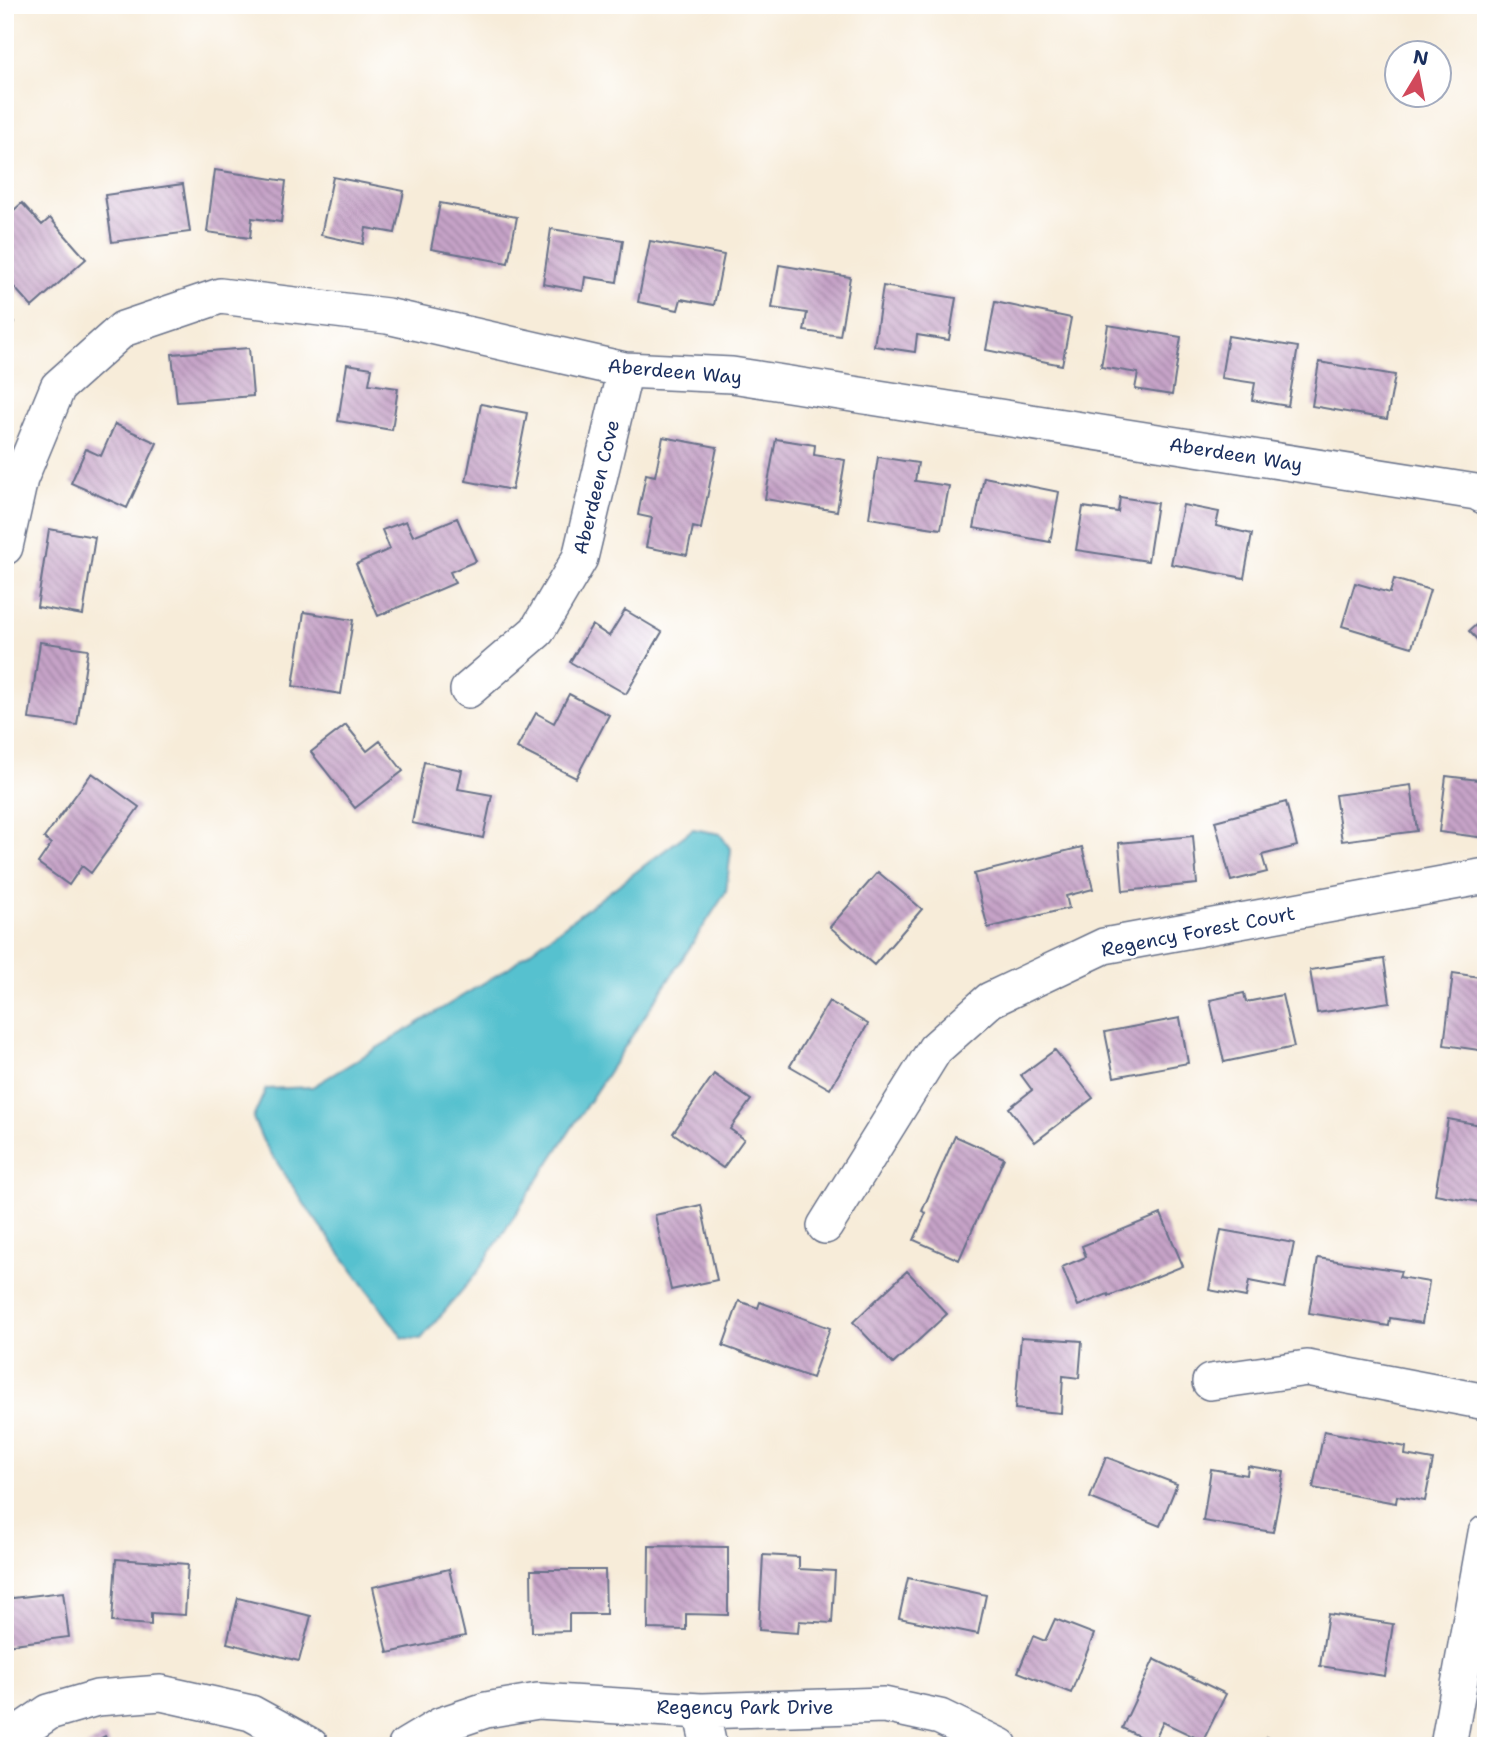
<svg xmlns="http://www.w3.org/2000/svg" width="1491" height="1751" font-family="'Shantell Sans',sans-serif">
<defs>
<pattern id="building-back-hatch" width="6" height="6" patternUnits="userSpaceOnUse" patternTransform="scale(1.75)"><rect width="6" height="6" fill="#c6a3c7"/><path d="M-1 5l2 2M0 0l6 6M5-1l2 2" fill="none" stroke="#a085a5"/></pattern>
</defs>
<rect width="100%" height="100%" fill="#fff"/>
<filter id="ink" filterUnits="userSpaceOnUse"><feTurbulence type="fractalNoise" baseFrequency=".0143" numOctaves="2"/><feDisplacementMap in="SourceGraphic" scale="14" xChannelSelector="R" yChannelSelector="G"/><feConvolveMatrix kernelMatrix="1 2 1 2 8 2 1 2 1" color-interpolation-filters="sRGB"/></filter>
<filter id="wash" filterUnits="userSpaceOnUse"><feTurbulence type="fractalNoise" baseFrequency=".00686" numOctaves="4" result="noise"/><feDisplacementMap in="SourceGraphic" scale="28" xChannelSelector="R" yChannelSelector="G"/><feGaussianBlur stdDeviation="1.57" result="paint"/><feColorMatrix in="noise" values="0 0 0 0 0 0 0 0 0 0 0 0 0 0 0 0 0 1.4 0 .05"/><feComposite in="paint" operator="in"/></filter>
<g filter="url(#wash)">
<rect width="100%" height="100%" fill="#f7ecd9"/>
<path fill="#56c1cf" stroke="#387896" stroke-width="2" d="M 693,829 L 720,834 L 731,850 L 726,892 L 477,1273 L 421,1339 L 403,1338 L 307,1208 L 263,1141 L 253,1118 L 266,1089 L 312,1087 L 402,1033 L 508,968 Z"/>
<g id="blocks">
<path fill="url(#building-back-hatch)" d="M 215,170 L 286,181 L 281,222 L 252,218 L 250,238 L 207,232 Z
M 333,177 L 404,191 L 395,233 L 366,228 L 363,244 L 321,235 Z
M 183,184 L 190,232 L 112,242 L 105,195 Z
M 22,203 L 42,225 L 50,218 L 86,259 L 32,307 L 5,277 L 5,218 Z
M 440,203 L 517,217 L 508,263 L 431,249 Z
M 551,229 L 623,240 L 617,282 L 585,277 L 583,291 L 543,284 Z
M 650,241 L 724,255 L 714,305 L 681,299 L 678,310 L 638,302 Z
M 779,265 L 850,277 L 840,336 L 804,331 L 807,313 L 772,308 Z
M 883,286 L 956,298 L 949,340 L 917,335 L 915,352 L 874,346 Z
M 995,302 L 1071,318 L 1062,365 L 986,350 Z
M 5,317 L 14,322 L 5,338 Z
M 1108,325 L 1181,337 L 1172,395 L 1135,389 L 1138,373 L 1101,367 Z
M 1228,336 L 1298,347 L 1288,406 L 1252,400 L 1255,383 L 1221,378 Z
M 249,348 L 253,396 L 177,402 L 172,354 Z
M 1319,362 L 1395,375 L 1387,419 L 1312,406 Z
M 347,364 L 372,368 L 369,384 L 398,388 L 392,430 L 338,421 Z
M 481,404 L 527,413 L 512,490 L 466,481 Z
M 115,424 L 157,443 L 127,508 L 71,483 L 86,449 L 101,456 Z
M 663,437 L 717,447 L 701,529 L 693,527 L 687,555 L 646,547 L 652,518 L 638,515 L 646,474 L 655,476 Z
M 776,439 L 815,445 L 814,455 L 845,460 L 837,511 L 765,499 Z
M 878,457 L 918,463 L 915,481 L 949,486 L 941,529 L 869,518 Z
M 984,477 L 1059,492 L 1050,542 L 974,528 Z
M 1120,497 L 1157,503 L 1148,561 L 1076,550 L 1083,507 L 1118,512 Z
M 1183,505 L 1219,512 L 1216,526 L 1252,534 L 1244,578 L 1171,564 Z
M 457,518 L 476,561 L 450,572 L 455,583 L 378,616 L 356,564 L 390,549 L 382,530 L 406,521 L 413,536 Z
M 49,529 L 95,537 L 83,615 L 37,607 Z
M 1394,579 L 1430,590 L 1412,647 L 1342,626 L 1355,583 L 1390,593 Z
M 625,610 L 662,632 L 626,694 L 570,662 L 592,625 L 609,636 Z
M 304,612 L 353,620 L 341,694 L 293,686 Z
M 1486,616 L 1486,649 L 1469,631 Z
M 40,642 L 88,649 L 77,725 L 29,719 Z
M 569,694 L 609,715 L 576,778 L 517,748 L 536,713 L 554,723 Z
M 346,725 L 367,751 L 380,741 L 403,771 L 355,808 L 311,752 Z
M 424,762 L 462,770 L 458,789 L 492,795 L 483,838 L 412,823 Z
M 92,773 L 139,807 L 91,873 L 82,866 L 69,885 L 38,863 L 51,844 L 44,838 Z
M 1446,776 L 1486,781 L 1486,838 L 1439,832 Z
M 1411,785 L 1417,831 L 1342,841 L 1335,795 Z
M 1286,802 L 1297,846 L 1262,855 L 1267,872 L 1231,881 L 1215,821 Z
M 1193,836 L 1197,884 L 1123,891 L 1119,843 Z
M 1082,847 L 1093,889 L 1066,896 L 1069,908 L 988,928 L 974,874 Z
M 878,872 L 922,909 L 874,965 L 830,927 Z
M 1384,959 L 1390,1002 L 1317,1013 L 1310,970 Z
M 1453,973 L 1486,978 L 1486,1051 L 1444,1045 Z
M 1244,993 L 1246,1002 L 1282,995 L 1294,1047 L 1224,1062 L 1210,1000 Z
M 829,1001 L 868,1024 L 830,1089 L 790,1066 Z
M 1180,1018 L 1188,1063 L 1114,1077 L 1105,1032 Z
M 1055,1050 L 1093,1098 L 1035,1142 L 1009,1108 L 1032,1090 L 1021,1075 Z
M 714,1074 L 751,1100 L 730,1129 L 744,1139 L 723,1168 L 673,1133 Z
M 1448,1119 L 1486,1126 L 1486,1167 L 1479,1202 L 1435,1194 Z
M 955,1136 L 1004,1158 L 959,1260 L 914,1240 L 926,1213 L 922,1211 Z
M 701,1205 L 717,1280 L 671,1290 L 655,1215 Z
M 1161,1214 L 1183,1266 L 1109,1296 L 1108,1294 L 1078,1306 L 1062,1267 L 1086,1257 L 1082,1246 Z
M 1221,1230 L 1294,1243 L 1285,1288 L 1249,1281 L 1246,1297 L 1209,1290 Z
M 1318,1258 L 1401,1271 L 1399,1277 L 1429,1282 L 1422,1323 L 1390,1318 L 1389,1326 L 1309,1313 Z
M 907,1271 L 947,1314 L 893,1364 L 853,1322 Z
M 739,1301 L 758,1308 L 760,1302 L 830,1328 L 812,1378 L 723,1346 Z
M 1021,1337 L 1082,1341 L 1079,1378 L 1063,1376 L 1061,1413 L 1015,1409 Z
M 1324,1431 L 1406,1447 L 1405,1455 L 1433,1460 L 1425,1501 L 1397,1496 L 1396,1503 L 1313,1488 Z
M 1106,1457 L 1177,1484 L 1160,1526 L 1090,1498 Z
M 1248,1466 L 1284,1472 L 1273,1532 L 1203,1521 L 1211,1469 L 1247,1475 Z
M 649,1546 L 728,1547 L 728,1615 L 686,1614 L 686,1630 L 648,1629 Z
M 763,1555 L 799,1557 L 799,1569 L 835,1571 L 832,1623 L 799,1621 L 798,1633 L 759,1630 Z
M 116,1559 L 188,1564 L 185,1615 L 151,1613 L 151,1625 L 112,1622 Z
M 449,1569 L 465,1636 L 388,1653 L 373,1587 Z
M 531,1570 L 605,1570 L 606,1614 L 569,1614 L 569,1631 L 532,1632 Z
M 908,1578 L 986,1595 L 978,1634 L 899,1618 Z
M 63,1592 L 69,1637 L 5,1645 L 5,1599 Z
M 238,1598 L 311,1616 L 299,1661 L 227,1643 Z
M 1328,1614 L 1393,1624 L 1385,1676 L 1320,1666 Z
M 1055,1619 L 1094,1634 L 1071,1693 L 1018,1672 L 1033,1636 L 1045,1641 Z
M 1154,1659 L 1226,1694 L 1203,1741 L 1163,1722 L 1153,1743 L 1122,1728 Z
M 105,1736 L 110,1746 L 86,1746 Z
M 1266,1737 L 1284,1746 L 1262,1746 Z"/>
</g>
</g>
<g filter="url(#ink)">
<use href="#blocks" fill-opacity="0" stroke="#687189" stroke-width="2"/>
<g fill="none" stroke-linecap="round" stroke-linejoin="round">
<defs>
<path id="street" d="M 5,547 L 20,479 L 58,387 L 123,329 L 220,296 L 387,316 L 625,370 L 732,375 L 1476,492 L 1486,497
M 468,690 L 537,631 L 580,558 L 625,370
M 825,1226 L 935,1049 L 990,1000 L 1104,946 L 1486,876
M 1210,1382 L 1307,1368 L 1486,1402
M 701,1711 L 709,1746
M 5,1742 L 49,1712 L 97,1698 L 161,1693 L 251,1713 L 311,1746
M 406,1746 L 441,1725 L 486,1710 L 538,1701 L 701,1711 L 884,1705 L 940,1717 L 1000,1746
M 1448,1746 L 1486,1533"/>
</defs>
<use href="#street" stroke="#687189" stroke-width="38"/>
<use href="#street" stroke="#fff" stroke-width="35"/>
</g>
</g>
<g text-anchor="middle" stroke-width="5" stroke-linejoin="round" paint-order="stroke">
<g font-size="19" fill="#1b2f5e" stroke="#fff">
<text transform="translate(675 371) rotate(5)" y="7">Aberdeen Way</text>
<text transform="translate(1236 454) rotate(9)" y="7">Aberdeen Way</text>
<text transform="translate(596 487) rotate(-76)" y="7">Aberdeen Cove</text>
<text transform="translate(1198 931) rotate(-11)" y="7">Regency Forest Court</text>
<text x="745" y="1714">Regency Park Drive</text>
</g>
</g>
<rect width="1491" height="1751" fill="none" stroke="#fff" stroke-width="28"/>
<g transform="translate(1418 74) rotate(10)"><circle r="33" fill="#ffffff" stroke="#a4acbf" stroke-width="2"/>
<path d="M0-5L12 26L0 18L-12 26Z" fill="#d1495b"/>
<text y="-10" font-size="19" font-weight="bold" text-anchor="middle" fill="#1b2f5e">N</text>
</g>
</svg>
